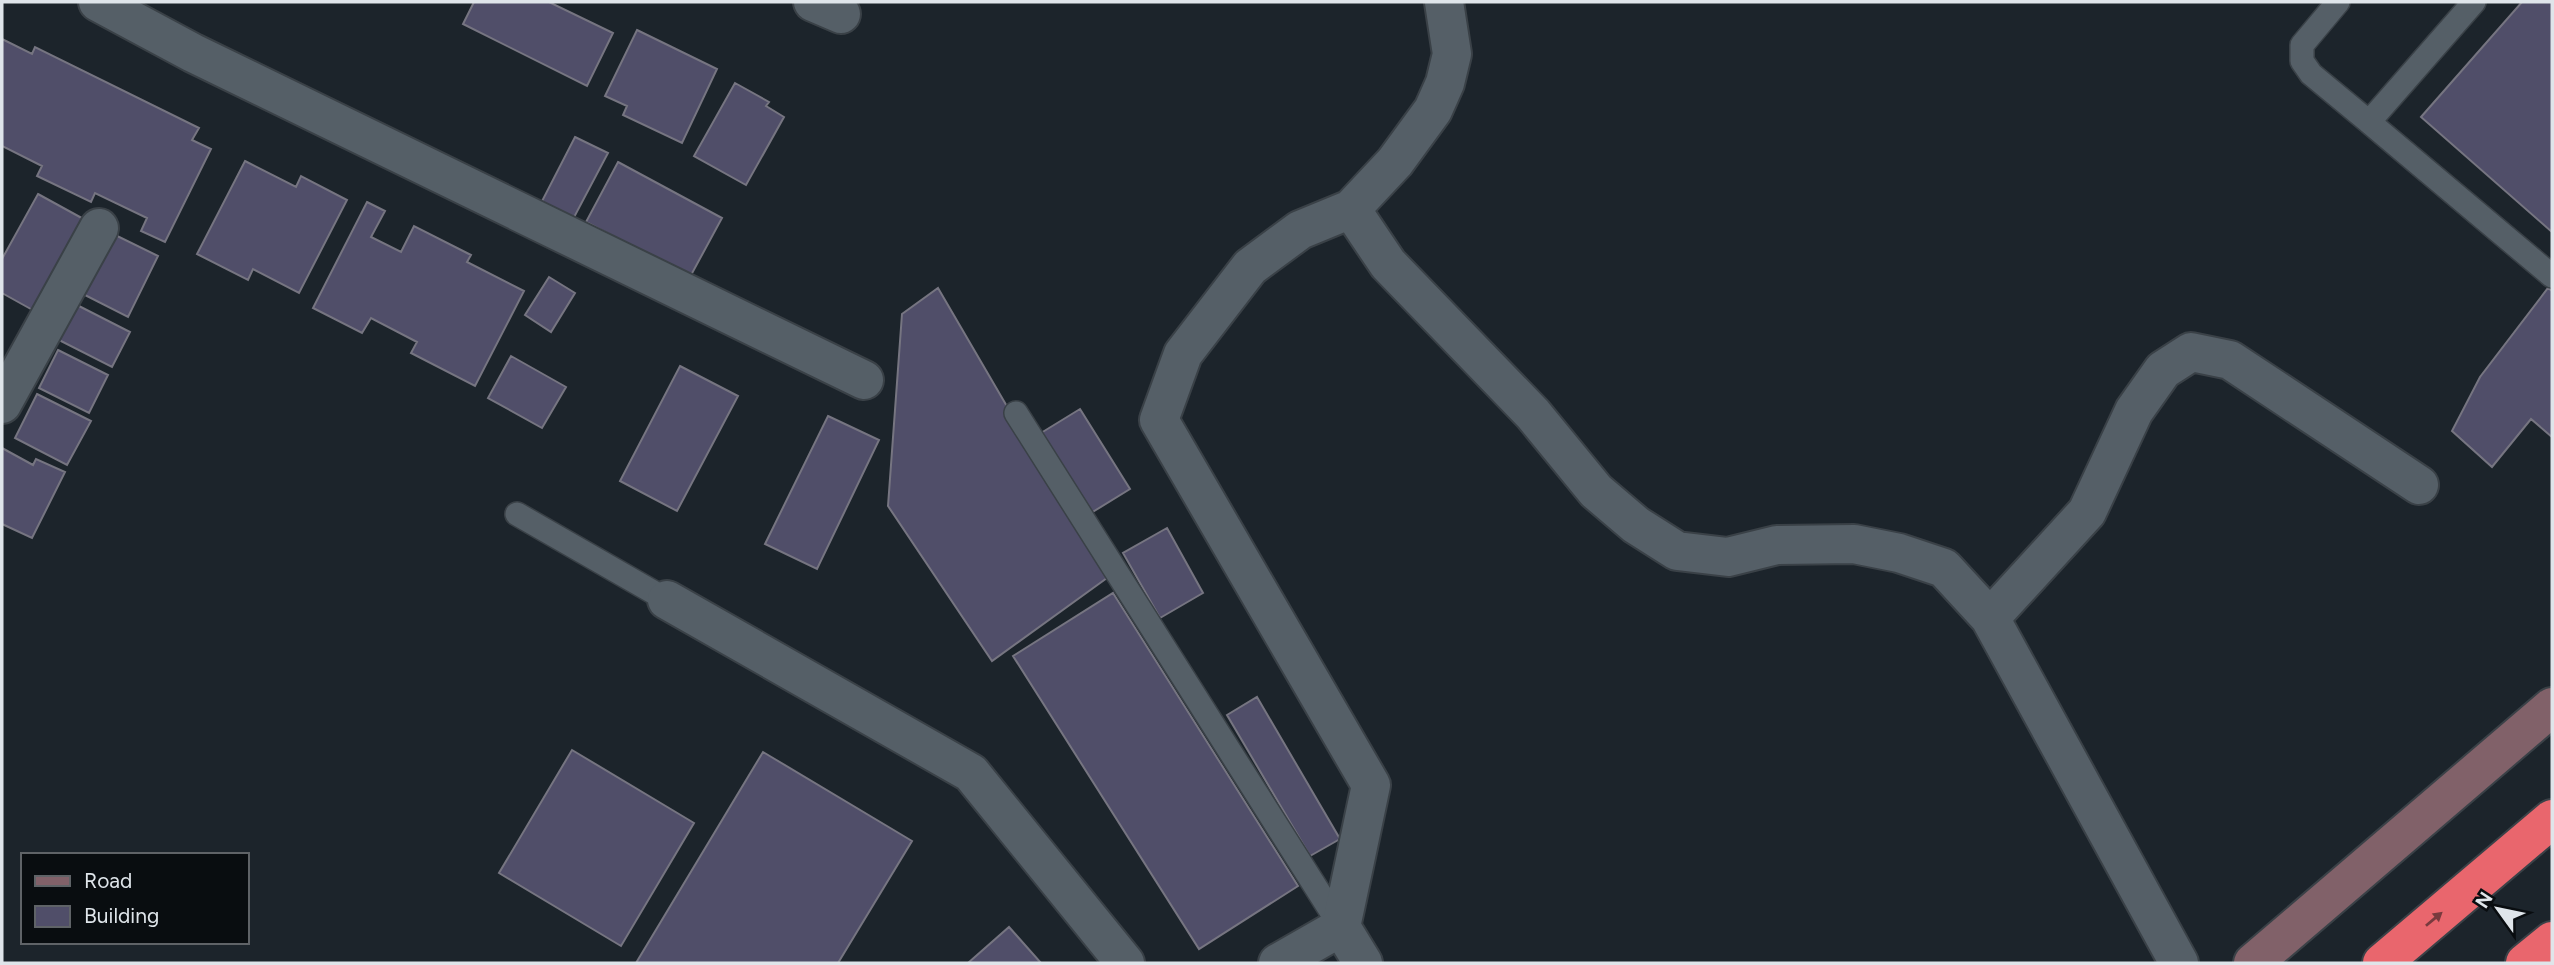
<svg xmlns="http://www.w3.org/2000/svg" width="2554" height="965" font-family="Figtree,sans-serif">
<rect width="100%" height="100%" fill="#1c242b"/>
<path fill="#504e69" stroke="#767581" stroke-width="2" d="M 474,2 L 549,2 L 613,33 L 587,86 L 463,24 Z
M 2522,2 L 2552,2 L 2552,232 L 2421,117 Z
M 637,30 L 717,69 L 682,143 L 623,115 L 627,106 L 605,96 Z
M 2,39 L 32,54 L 35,47 L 199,128 L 192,140 L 211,149 L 165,242 L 141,231 L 147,218 L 95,193 L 91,202 L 37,176 L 42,166 L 2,146 Z
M 735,83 L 769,102 L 766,106 L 784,117 L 746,185 L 694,156 Z
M 575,137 L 608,153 L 571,223 L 539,207 Z
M 245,161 L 296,187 L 301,176 L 347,200 L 299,293 L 253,269 L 248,280 L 197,254 Z
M 618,162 L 722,218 L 690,277 L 586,222 Z
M 38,194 L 89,222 L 38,313 L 2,293 L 2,259 Z
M 367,202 L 385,211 L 371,237 L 401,252 L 414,226 L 471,255 L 467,262 L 524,291 L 475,386 L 411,353 L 417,342 L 371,318 L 362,333 L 313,308 Z
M 107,231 L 158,256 L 128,317 L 77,291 Z
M 549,277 L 575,293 L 551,332 L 525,315 Z
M 938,288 L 1107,578 L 992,661 L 888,506 L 902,314 Z
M 2548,288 L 2552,291 L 2552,437 L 2531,419 L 2492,467 L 2452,431 L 2480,377 Z
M 75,304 L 130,332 L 112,367 L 57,339 Z
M 58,350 L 108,375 L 89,413 L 39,388 Z
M 511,356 L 566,387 L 542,428 L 488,398 Z
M 680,366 L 738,396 L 677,511 L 620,481 Z
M 37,394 L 91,421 L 67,465 L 15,438 Z
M 1080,409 L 1130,489 L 1091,513 L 1041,433 Z
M 828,416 L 879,440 L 817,569 L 765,544 Z
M 2,448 L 33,465 L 36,459 L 65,472 L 32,538 L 2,524 Z
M 1167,528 L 1203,593 L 1160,618 L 1123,553 Z
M 1113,593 L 1298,886 L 1199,949 L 1013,656 Z
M 1257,697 L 1340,839 L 1310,856 L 1227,715 Z
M 572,750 L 694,823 L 621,946 L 499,873 Z
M 763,752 L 912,841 L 838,963 L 636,963 Z
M 1009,927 L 1041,963 L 968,963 Z"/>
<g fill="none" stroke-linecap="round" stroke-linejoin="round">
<defs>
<path id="lane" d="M 2338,2 L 2302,45 L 2302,61 L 2311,74 L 2369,122
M 2474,2 L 2369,122 L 2552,276
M 1016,413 L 1341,927
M 517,514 L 667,600"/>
<path id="street" d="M 98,2 L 193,53 L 864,380
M 813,2 L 841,14
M 1351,209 L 1388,264 L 1533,414 L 1596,491 L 1636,525 L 1677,551 L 1728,557 L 1777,545 L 1854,544 L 1899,553 L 1944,568 L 1990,618 L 2179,963
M 2,404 L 99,228
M 667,600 L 971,773 L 1125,963
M 1990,618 L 2087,512 L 2134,411 L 2163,370 L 2191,352 L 2230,360 L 2419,485
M 1341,927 L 1363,963
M 1278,963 L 1341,927 L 1371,785 L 1159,420 L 1183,354 L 1250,267 L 1300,230 L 1351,209 L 1395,162 L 1433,110 L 1445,83 L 1452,54 L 1444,2"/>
<path id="secondary" d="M 2253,963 L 2552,707"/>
<path id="highway" d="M 2382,963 L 2552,819
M 2525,963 L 2552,941"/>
</defs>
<use href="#lane" stroke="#3a4147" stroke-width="26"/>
<use href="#street" stroke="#3a4147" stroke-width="42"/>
<use href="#secondary" stroke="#3a4147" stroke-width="42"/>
<use href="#highway" stroke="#3a4147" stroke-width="42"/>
<use href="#lane" stroke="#555f67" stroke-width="23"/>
<use href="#street" stroke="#555f67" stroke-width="38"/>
<use href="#secondary" stroke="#816169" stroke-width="38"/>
<use href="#highway" stroke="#e9666d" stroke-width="38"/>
</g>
<defs><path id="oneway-solid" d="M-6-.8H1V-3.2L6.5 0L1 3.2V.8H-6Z" transform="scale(1.75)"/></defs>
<use fill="#793a3e" href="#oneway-solid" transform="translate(2434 919) rotate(-40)"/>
<rect width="2554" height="965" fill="none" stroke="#dfe5ea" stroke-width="7"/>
<rect x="21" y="853" width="228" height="91" fill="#090d10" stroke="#5f6367" stroke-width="2"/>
<rect x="35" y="876" width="35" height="10" fill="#816169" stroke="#5f6367" stroke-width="2"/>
<text x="84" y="888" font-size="21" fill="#dfe5ea">Road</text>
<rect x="35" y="906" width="35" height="21" fill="#504e69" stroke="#5f6367" stroke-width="2"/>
<text x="84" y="923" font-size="21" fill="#dfe5ea">Building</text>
<g transform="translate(2498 909) rotate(303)" stroke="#090d10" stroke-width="5" paint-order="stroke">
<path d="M0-5L12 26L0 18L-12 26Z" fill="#dfe5ea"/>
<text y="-10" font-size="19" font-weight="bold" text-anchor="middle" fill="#dfe5ea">N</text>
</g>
</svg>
